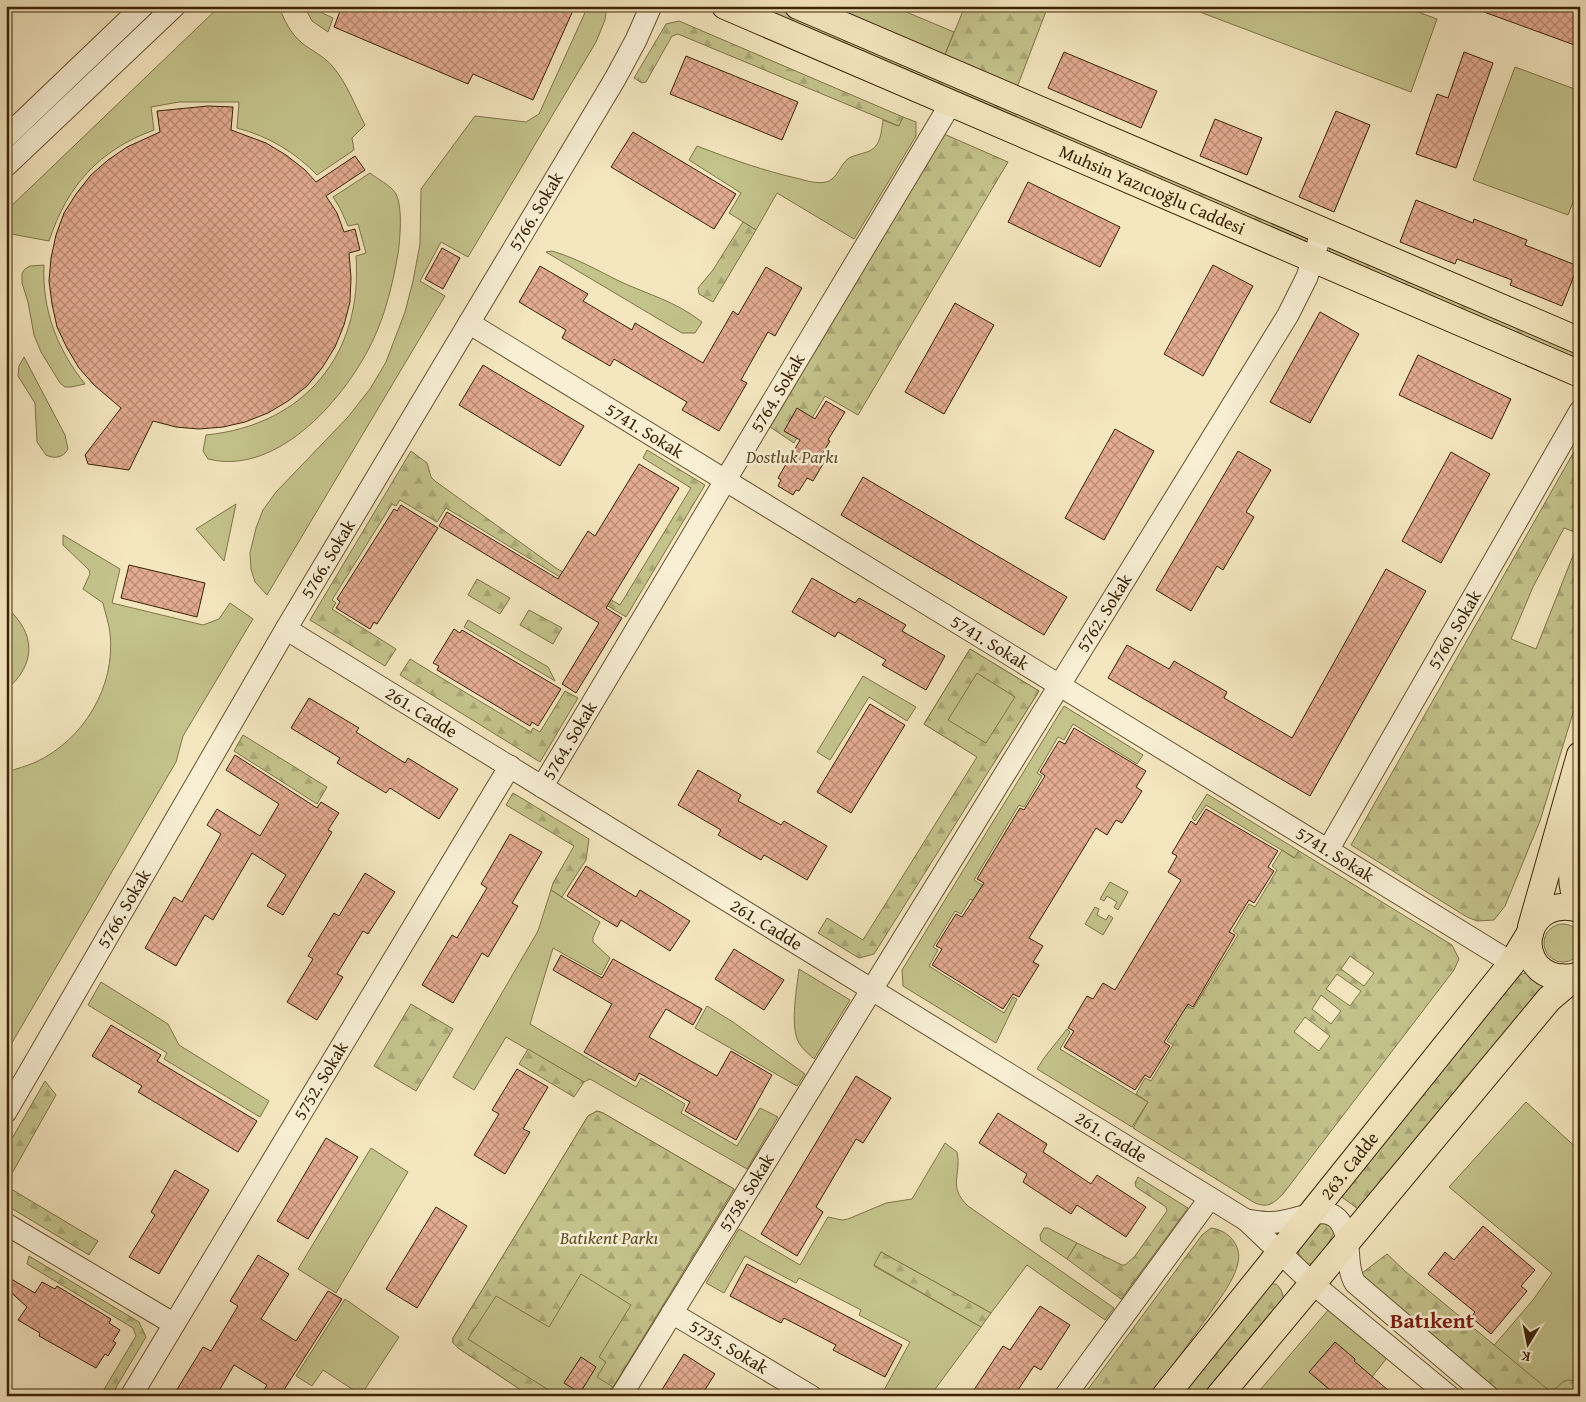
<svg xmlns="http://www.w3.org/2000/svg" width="1586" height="1402" font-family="'Gentium Book Plus',serif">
<defs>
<pattern id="forest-firs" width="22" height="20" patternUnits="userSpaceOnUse" patternTransform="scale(1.25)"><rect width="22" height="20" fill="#c4c38c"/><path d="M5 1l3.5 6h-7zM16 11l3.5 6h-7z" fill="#a9a777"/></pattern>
<pattern id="building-cross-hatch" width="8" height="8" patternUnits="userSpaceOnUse" patternTransform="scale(1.25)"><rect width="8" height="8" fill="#e3ab92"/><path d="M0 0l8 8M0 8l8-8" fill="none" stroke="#b98b75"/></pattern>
</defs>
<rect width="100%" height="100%" fill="#f4e6bf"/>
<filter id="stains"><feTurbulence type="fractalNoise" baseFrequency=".004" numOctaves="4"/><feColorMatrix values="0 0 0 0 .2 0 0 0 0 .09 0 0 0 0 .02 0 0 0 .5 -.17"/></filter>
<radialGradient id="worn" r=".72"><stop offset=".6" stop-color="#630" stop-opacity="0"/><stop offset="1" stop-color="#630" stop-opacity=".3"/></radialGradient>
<path fill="#c4c38c" stroke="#807448" d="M 220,6 L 279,6 C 284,20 290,33 302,43 C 312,51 324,56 333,67 C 347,83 355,106 365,125 L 352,138 L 354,150 L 317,175 C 295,152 268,136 237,128 L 239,102 L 179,102 L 151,107 L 154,130 C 99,150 67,186 49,241 L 6,233 L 6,211 Z
M 304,6 L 319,6 L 318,11 L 333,18 L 328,32 L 312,21 Z
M 588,6 L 607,6 L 605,20 L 596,42 L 468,257 L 441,242 L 420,281 L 445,296 L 267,595 L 255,582 L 251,569 L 250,553 L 256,528 L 263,510 L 276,492 L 348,417 L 370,389 L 386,362 L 405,312 L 413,281 L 420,244 L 421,189 L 475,116 L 526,122 L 539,114 Z
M 798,6 L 892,6 L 954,32 L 940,67 Z
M 1184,6 L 1402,6 L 1437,19 L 1411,92 Z
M 1515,67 L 1580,91 L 1580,184 L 1568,215 L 1473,180 Z
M 903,117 L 916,122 L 916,136 L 854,239 L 777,193 L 756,230 L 729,213 L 741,193 L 689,160 L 697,146 C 731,159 764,171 800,179 C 807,181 818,184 826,182 C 837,180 840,164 849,158 C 855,155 861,154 867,152 C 881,147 881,133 883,120 L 898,126 Z
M 370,173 C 377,179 391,185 396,194 C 403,207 400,240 398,254 C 393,282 386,312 374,338 C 348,395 279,477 208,459 L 203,451 L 206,435 C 305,425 363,354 356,256 L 366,253 L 358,224 L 348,226 L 340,208 L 333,197 Z
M 552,251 C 576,258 597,270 619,281 C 649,295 675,301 702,322 L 695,333 L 682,333 L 546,252 Z
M 44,265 C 42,310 57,349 85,384 L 71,387 L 65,387 L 60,383 L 41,352 L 34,335 L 28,302 L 22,283 L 22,273 L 25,269 L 30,266 Z
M 24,357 L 65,435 L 68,449 C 63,458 54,459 46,455 L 37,442 L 35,403 L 18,376 L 19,366 Z
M 236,504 L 224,561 L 196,529 Z
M 63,535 L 120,569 L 112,603 L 203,625 L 219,619 L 230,603 L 253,619 L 183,736 L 176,762 L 6,1053 L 6,772 C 16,769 27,766 36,762 C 83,740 116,687 110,633 C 109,623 105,613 103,603 L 83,589 L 90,574 L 89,570 L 63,545 Z
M 6,607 C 36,633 37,664 6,690 Z
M 468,620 L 548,667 L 555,681 L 464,627 Z
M 970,649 L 1039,691 L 992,766 L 924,724 Z
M 863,676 L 916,707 L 907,721 L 869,697 L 830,760 L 817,752 Z
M 1064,706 L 1143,755 L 1137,764 L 1073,724 L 1064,740 L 1058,737 L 1037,773 L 1042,776 L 1024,807 L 1019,805 L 974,880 L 990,890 L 981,905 L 970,899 L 961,914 L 955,911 L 933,947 L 938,950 L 929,966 L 1004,1013 L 1013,997 L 1017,999 L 996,1043 L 903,986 L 902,970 Z
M 1207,794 L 1299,851 L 1295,858 L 1206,805 L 1195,821 L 1192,818 Z
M 1110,882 L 1128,892 L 1118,910 L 1114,907 L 1117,902 L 1107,896 L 1104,901 L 1100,899 Z
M 551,890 L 600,922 L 593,937 L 593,942 L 610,958 L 601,975 L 553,948 L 530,1024 L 636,1087 L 641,1078 L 685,1104 L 681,1113 L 737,1146 L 760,1108 L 778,1117 L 747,1169 L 590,1079 L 584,1082 L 506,1037 L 474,1090 L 453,1077 L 538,931 Z
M 1095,907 L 1099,909 L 1097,915 L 1106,920 L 1109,915 L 1113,918 L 1103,935 L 1085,924 Z
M1544 943a19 19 0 1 1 38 0a19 19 0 1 1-38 0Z
M 799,969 L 850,1000 L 814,1059 C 808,1053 801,1048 798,1041 C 790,1024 797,987 799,969 Z
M 101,982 L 168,1024 L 179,1045 L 269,1101 L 260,1117 L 164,1059 L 167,1053 L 88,1005 Z
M 707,1006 L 733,1022 L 805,1074 L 797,1086 L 695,1028 Z
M 1067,1029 L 1070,1032 L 1060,1049 L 1148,1102 L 1132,1127 L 1037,1069 L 1044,1058 Z
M 1526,1102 L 1580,1151 L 1580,1396 L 1488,1396 L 1466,1378 L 1533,1300 L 1552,1273 L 1449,1187 Z
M 597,1111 L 603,1113 L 734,1189 L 607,1396 L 530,1396 L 458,1348 L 453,1343 L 453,1338 L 588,1116 Z
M 945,1143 L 957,1152 C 962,1175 947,1186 968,1206 L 1114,1308 L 1105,1320 L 1027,1265 L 991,1313 L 881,1252 L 874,1266 L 981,1327 L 930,1396 L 890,1396 L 883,1392 L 910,1342 L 859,1315 L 861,1310 L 799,1278 L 796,1283 L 745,1256 L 724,1293 L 706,1283 L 739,1229 L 800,1265 L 828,1217 L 842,1220 L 848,1219 L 886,1203 L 912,1199 Z
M 371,1148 L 408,1172 L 336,1293 L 298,1269 Z
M 1044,1228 L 1048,1228 L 1077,1243 L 1067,1259 L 1041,1241 L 1040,1235 Z
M 345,1299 L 399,1337 L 361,1395 L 323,1370 L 312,1386 L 296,1376 Z
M 1335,1302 L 1394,1349 L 1357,1396 L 1255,1396 Z"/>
<path fill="url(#forest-firs)" stroke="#807448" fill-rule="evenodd" d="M 751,6 L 770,6 L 1307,237 L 1304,244 Z
M 965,6 L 1048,6 L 1013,98 L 940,67 Z
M 679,21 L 903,117 L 899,126 L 678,34 L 672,36 L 646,82 L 642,83 L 634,78 L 666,24 Z
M 944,134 L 1008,162 L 858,415 L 825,396 L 808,425 L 805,423 L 794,443 L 770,427 Z
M 743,222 L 756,230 L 713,302 L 699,294 L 698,288 L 713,270 Z
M 1331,247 L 1580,353 L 1580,362 L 1328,254 Z
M 1580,441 L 1580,534 L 1564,528 L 1533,587 L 1511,639 L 1536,649 L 1580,538 L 1580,690 L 1540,821 L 1505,906 L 1494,920 L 1477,921 L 1467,917 L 1351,845 Z
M 647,450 L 705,485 L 626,617 L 446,508 L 437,522 L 400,500 L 396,506 L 392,504 L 332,600 L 336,603 L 332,609 L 396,649 L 385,666 L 310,620 L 411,451 L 427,463 L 431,477 L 435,481 L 556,568 L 620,605 L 691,488 L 643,458 Z
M 477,579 L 510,598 L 500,614 L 468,595 Z
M 529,610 L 562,628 L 553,644 L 520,625 Z
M 970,649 L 1039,691 L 874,954 L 859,958 L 818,933 L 827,918 L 863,940 L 977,757 L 924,724 ZM 977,673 L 1015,697 L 986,743 L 948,720 Z
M 410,659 L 531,732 L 533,728 L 540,732 L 565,691 L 578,698 L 540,762 L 400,675 Z
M 243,735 L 327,787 L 317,804 L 234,751 Z
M 513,793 L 589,839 L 586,860 L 562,897 L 551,890 L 553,883 L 574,846 L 506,805 Z
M 1282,850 L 1294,858 L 1299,851 L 1452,945 L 1459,959 L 1454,970 L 1283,1194 C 1273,1204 1268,1208 1255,1203 L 1133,1128 L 1148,1102 L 1136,1094 L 1145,1078 L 1151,1081 L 1173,1045 L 1167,1041 L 1177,1025 L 1167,1019 L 1177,1000 L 1193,1009 L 1238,935 L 1233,931 L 1249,904 L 1255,907 L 1277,870 L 1272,866 ZM 1350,956 L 1374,973 L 1364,986 L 1341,969 ZM 1337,974 L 1361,991 L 1350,1006 L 1326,989 ZM 1321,995 L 1341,1011 L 1331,1024 L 1312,1009 ZM 1305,1017 L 1330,1036 L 1319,1051 L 1294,1032 Z
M 1525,973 L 1528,973 L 1539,979 L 1542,986 L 1541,991 L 1361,1211 L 1339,1195 L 1520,975 Z
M 411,1004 L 453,1029 L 416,1091 L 374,1066 Z
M 528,1049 L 584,1082 L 574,1097 L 519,1064 Z
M 45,1081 L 56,1095 L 6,1184 L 6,1149 Z
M 597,1111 L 603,1113 L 734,1189 L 613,1387 L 597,1377 L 606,1362 L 599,1357 L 631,1305 L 581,1274 L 549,1327 L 496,1296 L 468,1339 L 550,1391 L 547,1396 L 530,1396 L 458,1348 L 453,1343 L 453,1338 L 588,1116 Z
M 1138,1177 L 1188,1208 L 1121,1299 L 1067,1259 L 1077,1243 L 1122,1265 L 1125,1265 L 1135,1256 L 1167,1211 L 1166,1207 L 1136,1187 L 1135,1183 Z
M 6,1186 L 98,1241 L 89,1255 L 6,1205 Z
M 1322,1222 L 1329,1222 L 1334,1232 C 1331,1240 1317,1263 1309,1264 C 1304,1264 1301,1261 1298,1258 C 1298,1244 1311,1231 1322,1222 Z
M 1211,1228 C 1228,1230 1242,1245 1238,1263 C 1235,1277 1225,1291 1217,1303 C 1195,1335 1173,1366 1149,1396 L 1083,1396 L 1202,1235 Z
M 881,1252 L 991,1313 L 981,1327 L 874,1265 Z
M 1387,1254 L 1406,1272 L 1551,1392 C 1563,1383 1564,1376 1580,1383 L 1580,1396 L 1488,1396 L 1353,1280 Z
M 29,1256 L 139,1322 L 146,1337 L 111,1396 L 100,1396 L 136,1336 L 133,1328 L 27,1264 Z
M 1269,1284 L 1276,1284 C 1280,1288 1284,1293 1283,1300 L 1204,1396 L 1177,1396 Z"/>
<path fill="url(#building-cross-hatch)" stroke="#3c2404" d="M 342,6 L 575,6 L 533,100 L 473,74 L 468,84 L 334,27 Z
M 1473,6 L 1580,6 L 1580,47 L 1473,8 Z
M 1064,52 L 1157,91 L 1141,128 L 1048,88 Z
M 1464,52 L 1493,63 L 1456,168 L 1416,154 L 1437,94 L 1448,98 Z
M 686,56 L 798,102 L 782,140 L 670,94 Z
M 208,106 L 233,107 L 231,130 L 266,143 L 286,155 L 305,170 L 316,182 L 355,156 L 365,170 L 326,196 L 337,213 L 344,232 L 355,229 L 360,250 L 349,253 L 351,278 L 350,302 L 344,325 L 335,347 L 322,368 L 307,386 L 288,401 L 268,413 L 245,422 L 223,427 L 199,429 L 176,427 L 153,421 L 129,470 L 88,464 L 85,455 L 121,408 L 94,385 L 79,368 L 67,348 L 57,327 L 52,304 L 49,281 L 51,258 L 56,235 L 64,213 L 76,194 L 91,175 L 108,160 L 127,147 L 160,132 L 157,111 Z
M 1336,111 L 1370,125 L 1334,212 L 1299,197 Z
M 1215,119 L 1262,138 L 1247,175 L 1200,156 Z
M 633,132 L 736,194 L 714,229 L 611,167 Z
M 1028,182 L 1120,227 L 1100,267 L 1008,222 Z
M 1416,200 L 1473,223 L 1474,219 L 1527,240 L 1525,245 L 1578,266 L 1562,306 L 1510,285 L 1512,280 L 1457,259 L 1455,264 L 1400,242 Z
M 442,248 L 460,258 L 443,289 L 425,279 Z
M 1213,265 L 1253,286 L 1203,376 L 1164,354 Z
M 540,266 L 588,294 L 583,301 L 632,330 L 635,323 L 703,363 L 733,311 L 738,315 L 766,267 L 802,288 L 775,336 L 768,332 L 741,380 L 747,383 L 719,431 L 682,410 L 687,402 L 614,359 L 610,366 L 562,338 L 566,330 L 519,302 Z
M 955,303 L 994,325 L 944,414 L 905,392 Z
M 1320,312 L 1359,334 L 1310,423 L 1270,402 Z
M 1418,355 L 1511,399 L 1492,439 L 1399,395 Z
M 483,365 L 584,426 L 560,466 L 459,405 Z
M 826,401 L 845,412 L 828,440 L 830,441 L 821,456 L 826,459 L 813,481 L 807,478 L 799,491 L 796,490 L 793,495 L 778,486 L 781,480 L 778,478 L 800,440 L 784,431 L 797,408 L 815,419 Z
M 1115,429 L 1154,451 L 1104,540 L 1065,518 Z
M 1238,451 L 1271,470 L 1246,512 L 1254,517 L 1223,570 L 1217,566 L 1191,611 L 1156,590 Z
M 1451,452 L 1490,474 L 1441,563 L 1402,541 Z
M 639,464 L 679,488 L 606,608 L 622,618 L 576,693 L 562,684 L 599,623 L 439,526 L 447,512 L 558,579 L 588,531 L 595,536 Z
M 863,477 L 1067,597 L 1044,635 L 841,515 Z
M 401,505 L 438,528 L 377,624 L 374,622 L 370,629 L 336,608 L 340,602 L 337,599 L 394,509 L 397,511 Z
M 129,565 L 205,583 L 197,617 L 121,598 Z
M 1386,569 L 1426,591 L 1310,796 L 1108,678 L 1127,645 L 1169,669 L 1174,661 L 1227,692 L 1224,698 L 1292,738 Z
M 812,578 L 855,603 L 859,598 L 906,625 L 902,631 L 945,656 L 926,690 L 882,665 L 886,660 L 838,632 L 835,637 L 792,612 Z
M 454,629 L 460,633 L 462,630 L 561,689 L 538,726 L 532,722 L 530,726 L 437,670 L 439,666 L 433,663 Z
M 309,698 L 359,728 L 356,732 L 405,763 L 408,758 L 458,789 L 439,819 L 390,788 L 386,793 L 337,763 L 340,758 L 291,728 Z
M 870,704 L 905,725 L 851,813 L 817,792 Z
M 1074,728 L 1146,771 L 1136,787 L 1142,791 L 1122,823 L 1116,820 L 1107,835 L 1096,828 L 1029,938 L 1043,946 L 1033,962 L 1039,965 L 1019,997 L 1013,994 L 1003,1009 L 932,965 L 942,949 L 936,946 L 956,914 L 962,917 L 984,883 L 977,879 L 1020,808 L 1024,810 L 1045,776 L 1040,772 L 1059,741 L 1065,744 Z
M 235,755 L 317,808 L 321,802 L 339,813 L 328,830 L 332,832 L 283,915 L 267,906 L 286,875 L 252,853 L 213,920 L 205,915 L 176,966 L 145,948 L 174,897 L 182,902 L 221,834 L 207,825 L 217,809 L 260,836 L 279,804 L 226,770 Z
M 698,770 L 741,795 L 738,801 L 781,825 L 784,821 L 827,846 L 807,880 L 764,855 L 761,860 L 718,835 L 721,830 L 678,805 Z
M 1206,809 L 1278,851 L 1268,867 L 1274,871 L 1254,903 L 1249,900 L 1229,932 L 1235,935 L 1193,1007 L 1188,1004 L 1164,1042 L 1170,1046 L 1150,1078 L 1145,1075 L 1135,1090 L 1064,1047 L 1074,1031 L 1068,1028 L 1087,996 L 1093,999 L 1103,983 L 1115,990 L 1181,880 L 1168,872 L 1177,856 L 1172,853 L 1191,821 L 1196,825 Z
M 510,834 L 542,852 L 512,903 L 518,906 L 488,957 L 482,953 L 453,1003 L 422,985 L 452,935 L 457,938 L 487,888 L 481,884 Z
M 586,866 L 636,897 L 640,890 L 690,921 L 670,951 L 621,920 L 617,927 L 567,896 Z
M 365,873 L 395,892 L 368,934 L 363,931 L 337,974 L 343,977 L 317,1020 L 287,1002 L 313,959 L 308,956 L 334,913 L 339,916 Z
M 734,949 L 784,980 L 764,1010 L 715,979 Z
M 561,955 L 602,978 L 613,959 L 702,1009 L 693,1025 L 666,1009 L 649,1037 L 717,1076 L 731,1051 L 772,1075 L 736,1140 L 685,1111 L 690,1102 L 639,1073 L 635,1081 L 584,1052 L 612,1004 L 553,970 Z
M 111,1025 L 161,1055 L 157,1061 L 257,1121 L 238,1152 L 138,1092 L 142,1086 L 92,1056 Z
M 517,1069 L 548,1087 L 523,1129 L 530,1132 L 505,1174 L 474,1155 L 499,1114 L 492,1110 Z
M 856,1076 L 891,1098 L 863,1143 L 856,1139 L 816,1207 L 823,1212 L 797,1256 L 761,1234 Z
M 998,1113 L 1047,1144 L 1043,1152 L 1091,1184 L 1097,1175 L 1146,1207 L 1126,1237 L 1077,1205 L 1071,1214 L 1023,1182 L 1027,1174 L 979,1143 Z
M 326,1138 L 358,1157 L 308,1239 L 277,1221 Z
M 175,1170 L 209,1190 L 159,1274 L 129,1257 L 155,1215 L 151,1212 Z
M 436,1207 L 467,1226 L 417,1308 L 386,1289 Z
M 1483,1226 L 1535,1270 L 1521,1286 L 1527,1291 L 1491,1334 L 1471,1317 L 1475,1312 L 1428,1274 L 1445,1252 L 1454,1260 Z
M 258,1255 L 289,1274 L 261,1319 L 296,1341 L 328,1291 L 342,1299 L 280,1396 L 260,1396 L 267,1385 L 234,1365 L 216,1396 L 173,1396 L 203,1347 L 211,1351 L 238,1306 L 230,1301 Z
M 747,1264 L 902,1345 L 885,1377 L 833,1350 L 836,1345 L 784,1318 L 781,1323 L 730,1296 Z
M 6,1276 L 35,1293 L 42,1282 L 55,1289 L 57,1286 L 111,1319 L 109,1323 L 120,1330 L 113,1341 L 116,1343 L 108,1356 L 105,1354 L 96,1368 L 39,1336 L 40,1333 L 18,1320 L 27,1307 L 6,1288 Z
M 1040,1306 L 1070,1325 L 1041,1370 L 1034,1366 L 1014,1396 L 970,1396 L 1003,1346 L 1010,1350 Z
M 1335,1342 L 1355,1359 L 1354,1361 L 1395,1396 L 1337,1396 L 1309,1372 Z
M 684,1354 L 715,1374 L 701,1396 L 658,1396 Z
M 581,1357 L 596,1367 L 580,1393 L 564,1383 Z"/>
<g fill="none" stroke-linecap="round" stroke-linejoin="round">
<defs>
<g id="minor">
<path d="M 6,137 L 143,6"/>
<path d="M 6,166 L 175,6"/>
<path id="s1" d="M 469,323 L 1512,963"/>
<path id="s2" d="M 286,629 L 1246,1220"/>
<path id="s3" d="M 542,787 L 951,103"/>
<path id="s4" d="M 1328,850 L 1580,411"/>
<path id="s5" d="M 6,1112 L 286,629 L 615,79 L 636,40 L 651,6"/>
<path d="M 6,1224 L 174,1324"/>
<path id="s6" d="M 672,1313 L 811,1396"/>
<path id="s7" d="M 131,1396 L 510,766"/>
<path id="s8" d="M 621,1396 L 1288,315 L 1307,277 L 1322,231"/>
<path d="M 1065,1396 L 1210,1198"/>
<path d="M 1449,1396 L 1312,1283 L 1246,1220 C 1259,1222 1271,1224 1284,1221 C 1305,1218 1331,1201 1343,1227 C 1352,1244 1345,1266 1355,1283 L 1488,1396"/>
</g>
<g id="major">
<path id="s9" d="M 725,6 L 1580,374"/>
<path d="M 798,6 L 1580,341"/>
<path d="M 1580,909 C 1524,893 1510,967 1557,977 C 1565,978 1573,978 1580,975"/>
<path d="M 1580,909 C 1567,883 1572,856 1580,829"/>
<path d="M 1531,927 L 1580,755"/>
<path id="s10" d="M 1165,1396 L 1512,963 L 1530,933"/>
<path d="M 1219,1396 L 1549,999 L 1576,976"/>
</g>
</defs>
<use href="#minor" stroke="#6a5433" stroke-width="23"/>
<use href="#major" stroke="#3c2404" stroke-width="28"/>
<use href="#minor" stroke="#f8efd5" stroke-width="21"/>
<use href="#major" stroke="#f4e6bf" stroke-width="26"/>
</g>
<g text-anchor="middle" stroke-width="5" stroke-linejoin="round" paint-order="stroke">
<g font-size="18" fill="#3c2404" stroke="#f8efd5">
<text dy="6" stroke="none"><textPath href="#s9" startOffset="465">Muhsin Yazıcıoğlu Caddesi</textPath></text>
<text dy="6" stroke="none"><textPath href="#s5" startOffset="1045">5766. Sokak</textPath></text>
<text dy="6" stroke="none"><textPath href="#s3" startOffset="459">5764. Sokak</textPath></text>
<text dy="6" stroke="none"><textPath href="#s1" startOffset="206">5741. Sokak</textPath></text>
<text dy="6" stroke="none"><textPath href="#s5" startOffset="640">5766. Sokak</textPath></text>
<text dy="6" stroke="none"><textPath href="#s8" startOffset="920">5762. Sokak</textPath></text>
<text dy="6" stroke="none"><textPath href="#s4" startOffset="254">5760. Sokak</textPath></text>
<text dy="6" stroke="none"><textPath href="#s1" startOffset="611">5741. Sokak</textPath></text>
<text dy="6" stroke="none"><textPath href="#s2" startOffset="159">261. Cadde</textPath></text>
<text dy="6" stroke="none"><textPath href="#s3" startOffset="54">5764. Sokak</textPath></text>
<text dy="6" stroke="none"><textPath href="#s1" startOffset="1016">5741. Sokak</textPath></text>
<text dy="6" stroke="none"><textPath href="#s5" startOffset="235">5766. Sokak</textPath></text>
<text dy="6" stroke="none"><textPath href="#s2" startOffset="564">261. Cadde</textPath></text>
<text dy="6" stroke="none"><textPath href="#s7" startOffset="368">5752. Sokak</textPath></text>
<text dy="6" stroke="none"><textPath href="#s2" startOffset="969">261. Cadde</textPath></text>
<text dy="6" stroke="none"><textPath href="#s10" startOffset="295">263. Cadde</textPath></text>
<text dy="6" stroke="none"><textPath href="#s8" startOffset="239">5758. Sokak</textPath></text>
<text dy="6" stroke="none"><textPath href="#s6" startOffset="66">5735. Sokak</textPath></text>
</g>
<g font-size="18" font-style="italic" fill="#5e4c26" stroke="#f8efd5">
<text x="792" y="463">Dostluk Parkı</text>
<text x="609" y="1244">Batıkent Parkı</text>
</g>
<g font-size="22" font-weight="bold" fill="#7a1f14" stroke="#f8efd5">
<text x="1432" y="1328">Batıkent</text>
</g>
</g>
<rect width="1586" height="1402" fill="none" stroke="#f4e6bf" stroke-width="25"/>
<rect x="8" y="8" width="1571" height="1387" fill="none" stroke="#3c2404" stroke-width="2.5"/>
<rect x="12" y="12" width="1561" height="1377" fill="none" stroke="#3c2404"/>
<g transform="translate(1528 1344) rotate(190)" stroke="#f8efd5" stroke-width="4" paint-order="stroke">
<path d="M0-4L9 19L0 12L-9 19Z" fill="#3c2404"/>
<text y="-8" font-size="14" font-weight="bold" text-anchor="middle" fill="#3c2404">K</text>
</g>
<rect width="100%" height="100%" filter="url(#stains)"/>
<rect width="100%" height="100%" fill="url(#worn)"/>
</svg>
